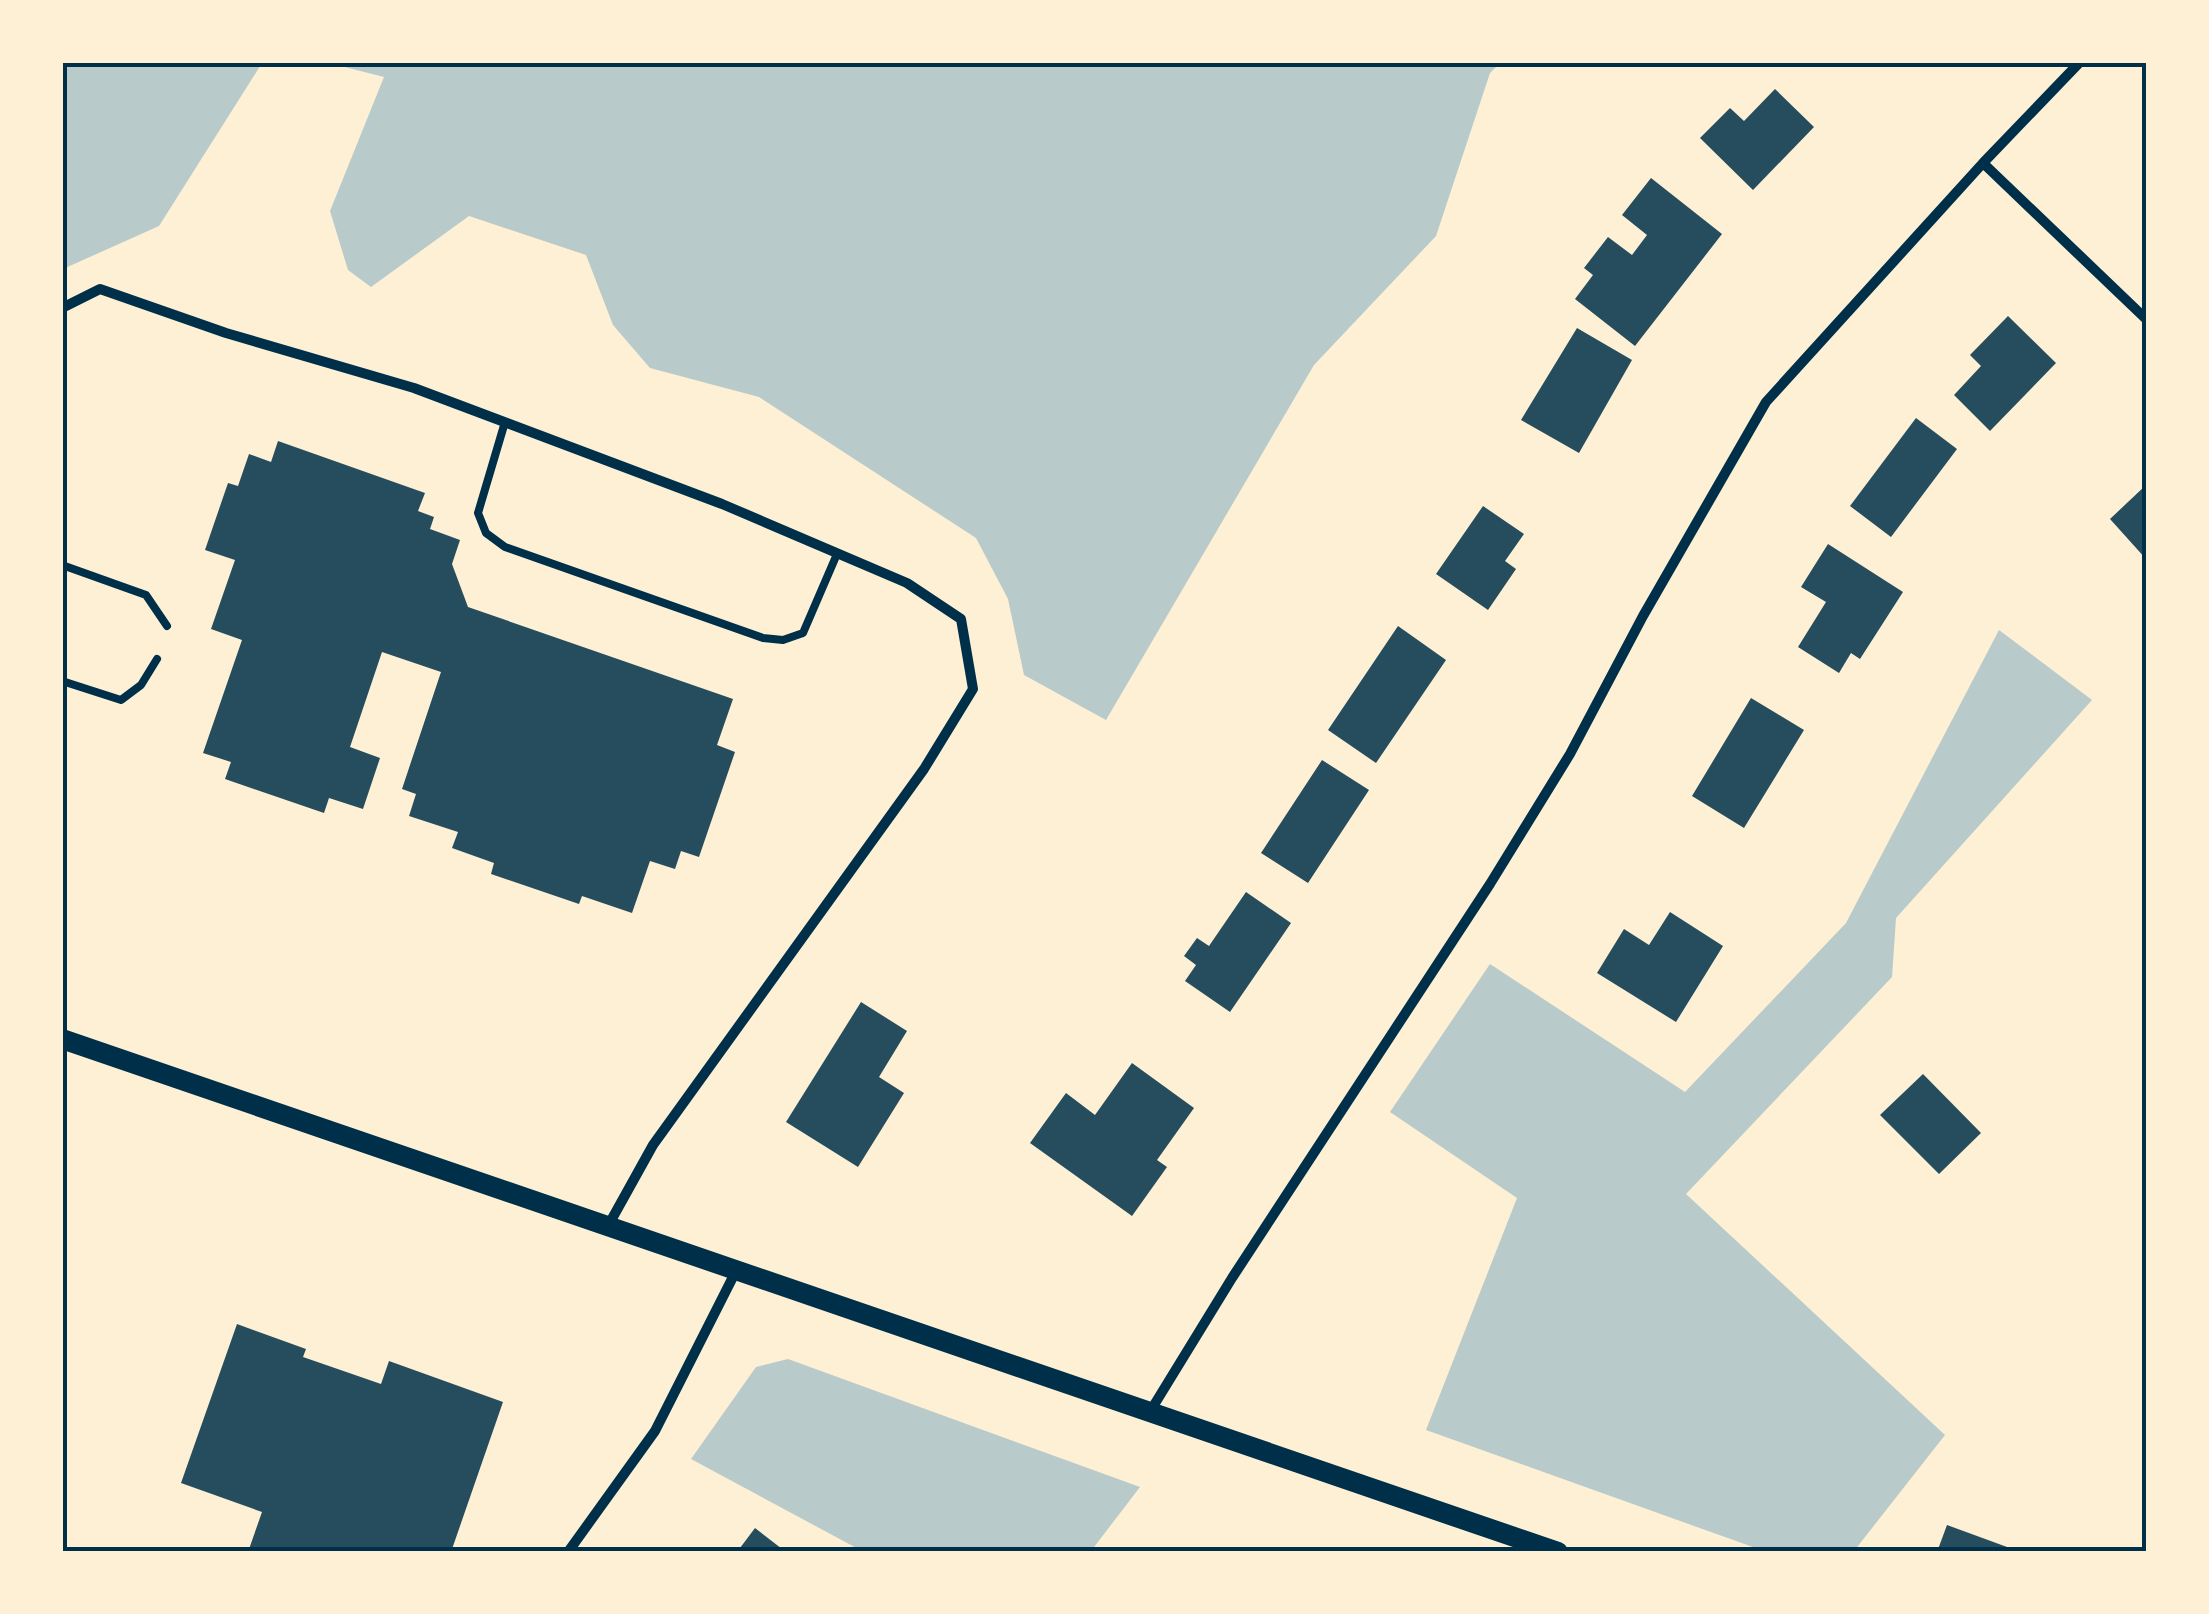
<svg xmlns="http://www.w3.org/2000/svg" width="2209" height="1614" font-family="'PT Sans',sans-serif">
<rect width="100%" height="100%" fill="#fdf0d5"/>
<path fill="#b9caca" d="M 62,63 L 262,63 L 159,226 L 63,269 Z
M 329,63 L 1500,62 L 1500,63 L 1490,73 L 1436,236 L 1314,365 L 1106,720 L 1024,675 L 1008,599 L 976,538 L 759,397 L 650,368 L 613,325 L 586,255 L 469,216 L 371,287 L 348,270 L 330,211 L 384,77 Z
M 1999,630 L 2092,700 L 1896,918 L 1892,977 L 1686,1194 L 1945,1435 L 1854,1551 L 1764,1551 L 1426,1430 L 1517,1198 L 1390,1112 L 1490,964 L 1685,1092 L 1846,923 Z
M 788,1359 L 1140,1487 L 1091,1551 L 862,1551 L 691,1459 L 756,1367 Z"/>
<path fill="#264d5e" d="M 1775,89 L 1814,127 L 1753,190 L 1700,138 L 1730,108 L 1744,121 Z
M 1651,178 L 1722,234 L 1635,346 L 1575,299 L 1593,275 L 1584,268 L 1608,237 L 1632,255 L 1647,235 L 1622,215 Z
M 2008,316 L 2056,363 L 1990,431 L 1954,395 L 1981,366 L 1970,355 Z
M 1577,328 L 1632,360 L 1579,453 L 1521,420 Z
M 1916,418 L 1957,449 L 1891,537 L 1850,506 Z
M 278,441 L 425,493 L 418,511 L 434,517 L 430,529 L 460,540 L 452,564 L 468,607 L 733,699 L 717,745 L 735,752 L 699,857 L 681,851 L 675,869 L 650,861 L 632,913 L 582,896 L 579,904 L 491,874 L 494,863 L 452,848 L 458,832 L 409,816 L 416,794 L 402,789 L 441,672 L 382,652 L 350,747 L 380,758 L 363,809 L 329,798 L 324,813 L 225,779 L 231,762 L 203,753 L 242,640 L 211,629 L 235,560 L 205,550 L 228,483 L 238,486 L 249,454 L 271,462 Z
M 2146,485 L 2146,559 L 2110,519 Z
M 1483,506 L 1524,534 L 1505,561 L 1516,569 L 1488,610 L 1436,574 Z
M 1828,544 L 1903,592 L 1860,659 L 1851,653 L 1839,673 L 1798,647 L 1826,602 L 1801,587 Z
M 1398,626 L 1446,660 L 1376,763 L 1328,730 Z
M 1751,698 L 1804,730 L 1744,828 L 1692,796 Z
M 1322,760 L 1369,790 L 1308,883 L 1261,853 Z
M 1246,892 L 1291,923 L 1230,1012 L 1185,981 L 1196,965 L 1184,956 L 1197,938 L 1209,946 Z
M 1670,912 L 1723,946 L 1676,1022 L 1597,973 L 1624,929 L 1649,945 Z
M 861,1002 L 907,1031 L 879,1077 L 904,1093 L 858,1167 L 786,1122 Z
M 1132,1063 L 1194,1108 L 1157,1160 L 1167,1167 L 1132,1216 L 1030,1143 L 1066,1093 L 1095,1115 Z
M 1923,1074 L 1981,1133 L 1939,1174 L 1880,1115 Z
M 237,1324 L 306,1349 L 303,1357 L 381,1384 L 389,1361 L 503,1402 L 451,1552 L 248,1552 L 262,1512 L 181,1483 Z
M 1947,1525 L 2018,1551 L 2018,1552 L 1937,1552 Z
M 755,1528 L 786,1552 L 737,1552 Z"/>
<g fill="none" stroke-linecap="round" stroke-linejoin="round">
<path stroke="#003049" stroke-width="8" d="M 505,422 L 478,513 L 486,533 L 505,547 L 763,638 L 783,640 L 803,633 L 837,554
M 62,565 L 146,595 L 167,626
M 62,681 L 121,700 L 141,685 L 157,659
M 121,1551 L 121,1552"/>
<path stroke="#003049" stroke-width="10" d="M 1983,163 L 2146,319
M 62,308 L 100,289 L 226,333 L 414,388 L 722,504 L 907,583 L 961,619 L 973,689 L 924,769 L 653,1145 L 608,1226
M 1151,1410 L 1232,1278 L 1490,884 L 1570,754 L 1643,616 L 1766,402 L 1983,163 L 2080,62
M 568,1552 L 655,1431 L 736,1271"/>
<path stroke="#003049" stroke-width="20" d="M 62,1039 L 1558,1552"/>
</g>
<rect width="2209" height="1614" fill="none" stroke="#fdf0d5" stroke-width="130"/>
<rect x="65" y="65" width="2079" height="1484" fill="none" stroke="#003049" stroke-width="4"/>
</svg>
